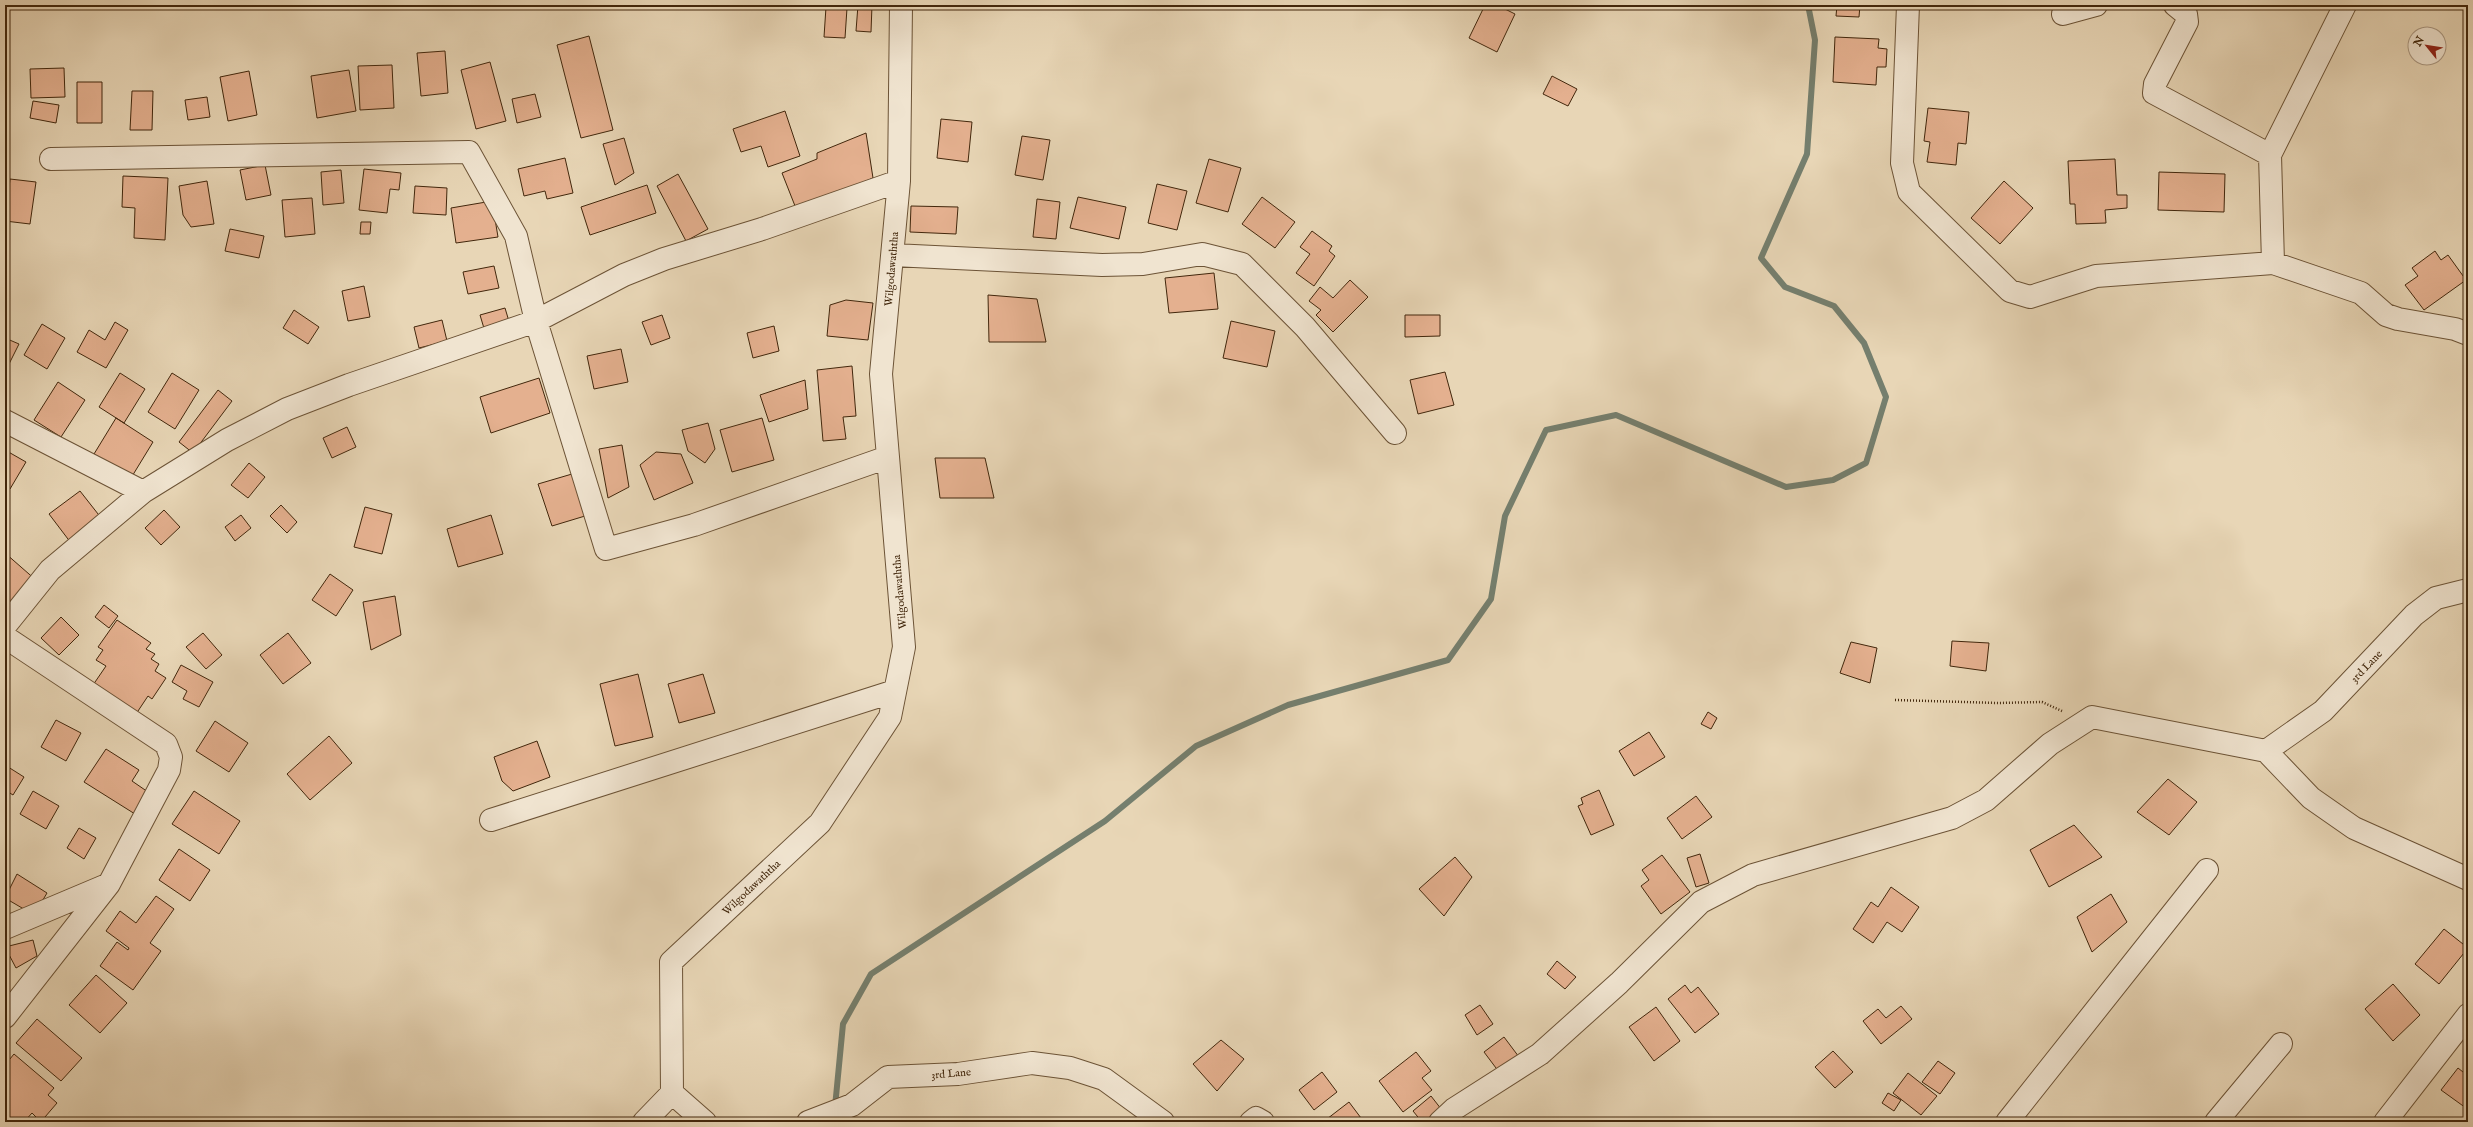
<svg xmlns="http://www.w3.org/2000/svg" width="2473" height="1127" font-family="'IM FELL English',serif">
<rect width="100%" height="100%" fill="#e8d6b6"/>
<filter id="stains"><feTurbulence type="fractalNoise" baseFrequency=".005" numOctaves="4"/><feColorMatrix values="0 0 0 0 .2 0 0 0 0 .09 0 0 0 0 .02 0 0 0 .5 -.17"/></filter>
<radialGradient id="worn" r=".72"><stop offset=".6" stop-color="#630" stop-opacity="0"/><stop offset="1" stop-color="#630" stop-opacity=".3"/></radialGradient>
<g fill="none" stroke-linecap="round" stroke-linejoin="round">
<path stroke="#757f6e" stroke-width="6" d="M 835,1107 L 843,1024 L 871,974 L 1105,821 L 1196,746 L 1288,705 L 1448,660 L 1491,599 L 1505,516 L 1546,430 L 1616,415 L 1786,487 L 1833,480 L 1866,463 L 1886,397 L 1864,343 L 1834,306 L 1785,287 L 1761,258 L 1807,154 L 1815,40 L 1808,5"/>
</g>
<path fill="#e4b08f" stroke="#42270c" d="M 858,5 L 872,5 L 871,32 L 856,31 Z
M 1485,5 L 1497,5 L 1515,14 L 1497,52 L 1469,38 Z
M 1837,5 L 1860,5 L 1859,17 L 1836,16 Z
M 1940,5 L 1986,5 L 1986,8 L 1940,9 Z
M 826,7 L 847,8 L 845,38 L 824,37 Z
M 589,36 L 613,130 L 581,138 L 557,45 Z
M 1835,37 L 1879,39 L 1878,48 L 1887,49 L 1886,67 L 1877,67 L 1876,85 L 1833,82 Z
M 445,51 L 448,93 L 421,96 L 417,53 Z
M 490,62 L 506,121 L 476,129 L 461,70 Z
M 392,65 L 394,108 L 360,110 L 358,66 Z
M 64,68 L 65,97 L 31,98 L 30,69 Z
M 349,70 L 356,111 L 317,118 L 311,76 Z
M 249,71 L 257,115 L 228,121 L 220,77 Z
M 1552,76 L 1577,89 L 1568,106 L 1543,94 Z
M 77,82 L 102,82 L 102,123 L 77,123 Z
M 132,91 L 153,91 L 152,130 L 130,130 Z
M 535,94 L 541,117 L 517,123 L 512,99 Z
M 207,97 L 210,117 L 188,120 L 185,100 Z
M 33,101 L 59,105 L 56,123 L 30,118 Z
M 1928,108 L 1969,112 L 1966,144 L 1958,143 L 1956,165 L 1927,162 L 1930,142 L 1924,141 Z
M 785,111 L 800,156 L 768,167 L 761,146 L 741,152 L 733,129 Z
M 941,119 L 972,122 L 968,162 L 937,158 Z
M 866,133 L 873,178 L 797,211 L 782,173 L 817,159 L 817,153 Z
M 1022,136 L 1050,140 L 1043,180 L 1015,175 Z
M 624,138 L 634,173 L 615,185 L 603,144 Z
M 565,158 L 573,193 L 547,199 L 545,191 L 524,196 L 518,169 Z
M 1209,159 L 1241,168 L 1228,212 L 1196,203 Z
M 2115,159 L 2117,195 L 2127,195 L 2127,208 L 2105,210 L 2106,223 L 2076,224 L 2075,204 L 2070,204 L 2068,161 Z
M 265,165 L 271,195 L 246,200 L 240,170 Z
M 364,169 L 401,173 L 399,190 L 390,189 L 387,213 L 359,210 Z
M 341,170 L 344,203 L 323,205 L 321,172 Z
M 2159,172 L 2225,174 L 2224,212 L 2158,210 Z
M 678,174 L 708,229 L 686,241 L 657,186 Z
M 123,176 L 168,178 L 165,240 L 134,238 L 135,208 L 122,207 Z
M 10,179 L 36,182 L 30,224 L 5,221 Z
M 207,181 L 214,224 L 191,227 L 183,215 L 179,186 Z
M 2004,181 L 2033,208 L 2000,244 L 1971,218 Z
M 1157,184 L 1187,191 L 1177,230 L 1148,223 Z
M 647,185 L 656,213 L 590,235 L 581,207 Z
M 415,186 L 447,188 L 446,215 L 413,213 Z
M 1078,197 L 1126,207 L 1119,239 L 1070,228 Z
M 1262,197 L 1295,222 L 1275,248 L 1242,224 Z
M 312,198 L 315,234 L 285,237 L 282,200 Z
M 1037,199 L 1060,202 L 1056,239 L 1033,237 Z
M 492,201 L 498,237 L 456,243 L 451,208 Z
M 911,206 L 958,207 L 956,234 L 910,232 Z
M 361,222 L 371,222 L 370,234 L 360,234 Z
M 230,229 L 264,236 L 259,258 L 225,251 Z
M 1312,231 L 1332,246 L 1329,251 L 1335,256 L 1314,286 L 1296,273 L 1310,254 L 1300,247 Z
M 2435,251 L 2441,260 L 2448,255 L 2466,280 L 2424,310 L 2405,285 L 2418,276 L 2412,268 Z
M 494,266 L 499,288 L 468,294 L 463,272 Z
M 1214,273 L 1218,309 L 1169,313 L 1165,278 Z
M 1350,280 L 1368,297 L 1333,332 L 1316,315 L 1321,310 L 1309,301 L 1320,287 L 1333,298 Z
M 364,286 L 370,317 L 348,321 L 342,291 Z
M 988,295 L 1037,299 L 1046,342 L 989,342 Z
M 846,300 L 873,303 L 868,340 L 827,336 L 830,305 Z
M 505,308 L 511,328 L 486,335 L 480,315 Z
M 294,310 L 319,327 L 308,344 L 283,328 Z
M 662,315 L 670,338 L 651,345 L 642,322 Z
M 1405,315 L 1440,315 L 1440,336 L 1405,337 Z
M 442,320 L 447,341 L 419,348 L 414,327 Z
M 1231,321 L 1275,331 L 1267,367 L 1223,358 Z
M 115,322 L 128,330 L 106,368 L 77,352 L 89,330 L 105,340 Z
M 42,324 L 65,338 L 47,369 L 24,355 Z
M 774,326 L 779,351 L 753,358 L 747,333 Z
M 5,338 L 19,344 L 5,372 Z
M 621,349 L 628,382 L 594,389 L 587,356 Z
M 852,366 L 856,416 L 843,417 L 846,439 L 823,441 L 817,370 Z
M 1445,372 L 1454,405 L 1418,414 L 1410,380 Z
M 120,373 L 145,389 L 124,423 L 99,407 Z
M 172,373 L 199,390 L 175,429 L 148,412 Z
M 539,378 L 550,413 L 491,433 L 480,397 Z
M 805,380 L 808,409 L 769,422 L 760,395 Z
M 58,382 L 85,400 L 61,437 L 34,420 Z
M 218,390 L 232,401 L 193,453 L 179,442 Z
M 116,418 L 153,442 L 131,478 L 94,454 Z
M 762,418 L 774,460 L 732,472 L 720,430 Z
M 708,423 L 715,449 L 705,463 L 688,451 L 682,430 Z
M 347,427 L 356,447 L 332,458 L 323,438 Z
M 622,445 L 629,487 L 608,498 L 599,449 Z
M 5,450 L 26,462 L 10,489 L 5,487 Z
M 656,452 L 681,454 L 693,483 L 654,500 L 640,465 Z
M 935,458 L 985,458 L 994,498 L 940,498 Z
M 249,463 L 265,477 L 248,498 L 231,485 Z
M 572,474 L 585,516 L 552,526 L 538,484 Z
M 80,491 L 102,519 L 71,543 L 49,514 Z
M 281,505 L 297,522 L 287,533 L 270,516 Z
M 365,507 L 392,514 L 382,554 L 354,547 Z
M 164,510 L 180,527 L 161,545 L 145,528 Z
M 241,515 L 251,528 L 235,541 L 225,527 Z
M 491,515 L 503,554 L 458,567 L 447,529 Z
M 5,553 L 37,581 L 5,617 Z
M 330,574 L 353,590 L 336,616 L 312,600 Z
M 395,596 L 401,635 L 371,650 L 363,602 Z
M 104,605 L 118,616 L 109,628 L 95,617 Z
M 61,617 L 79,635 L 59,655 L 41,638 Z
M 117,620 L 151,643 L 146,649 L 155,654 L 151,659 L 159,664 L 155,671 L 166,678 L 152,699 L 148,696 L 136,714 L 93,685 L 106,666 L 96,660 L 103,650 L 98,647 Z
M 203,633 L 222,655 L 206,669 L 186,647 Z
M 288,633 L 311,663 L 283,684 L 260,655 Z
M 1952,641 L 1989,643 L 1986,671 L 1950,666 Z
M 1851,642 L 1877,648 L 1870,683 L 1840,673 Z
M 181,665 L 213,682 L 199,707 L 183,699 L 187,691 L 172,682 Z
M 638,674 L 653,737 L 615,746 L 600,684 Z
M 703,674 L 715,713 L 679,723 L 668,684 Z
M 1708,712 L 1717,718 L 1711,729 L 1701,724 Z
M 56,720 L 81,733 L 66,761 L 41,747 Z
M 215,721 L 248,743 L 229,772 L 196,751 Z
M 1649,732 L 1665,757 L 1634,776 L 1619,751 Z
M 329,736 L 352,763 L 310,800 L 287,774 Z
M 537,741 L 550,777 L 513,791 L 502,781 L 494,757 Z
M 106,749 L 139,770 L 132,781 L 148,792 L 135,814 L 84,782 Z
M 5,765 L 24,777 L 13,795 L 5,790 Z
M 2168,779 L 2197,802 L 2169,835 L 2137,812 Z
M 1599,790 L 1614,825 L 1591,835 L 1578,806 L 1583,804 L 1581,798 Z
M 33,791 L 59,806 L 46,829 L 20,814 Z
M 194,791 L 240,821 L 219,854 L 172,824 Z
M 1696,796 L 1712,817 L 1682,839 L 1667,818 Z
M 2074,825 L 2102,857 L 2049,887 L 2030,850 Z
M 79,828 L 96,838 L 84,859 L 67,848 Z
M 179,849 L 210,870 L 190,901 L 159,880 Z
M 1700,854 L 1709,883 L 1696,887 L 1687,858 Z
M 1662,855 L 1690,892 L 1661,914 L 1641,886 L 1649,880 L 1642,870 Z
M 1455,857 L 1472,877 L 1444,916 L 1419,889 Z
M 17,874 L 47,893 L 34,915 L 5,898 Z
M 1891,887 L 1919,907 L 1902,932 L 1887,922 L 1873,943 L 1853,929 L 1871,902 L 1878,907 Z
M 2111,894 L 2127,922 L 2092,952 L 2077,917 Z
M 156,896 L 174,909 L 150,943 L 161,951 L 133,990 L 100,966 L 117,942 L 128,950 L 129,948 L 106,931 L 120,911 L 136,923 Z
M 2444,929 L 2468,948 L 2439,984 L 2415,964 Z
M 33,940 L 37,956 L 16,968 L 5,947 Z
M 1557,961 L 1576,977 L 1565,989 L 1547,974 Z
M 96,975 L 127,1003 L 100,1033 L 69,1005 Z
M 2393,984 L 2420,1015 L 2393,1041 L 2365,1009 Z
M 1685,985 L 1691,993 L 1698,987 L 1719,1014 L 1695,1033 L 1668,999 Z
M 1480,1005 L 1493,1024 L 1477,1035 L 1465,1015 Z
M 1901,1006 L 1912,1019 L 1881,1044 L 1863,1021 L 1878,1009 L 1886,1018 Z
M 1656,1007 L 1680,1041 L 1654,1061 L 1629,1027 Z
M 37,1019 L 82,1058 L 61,1081 L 16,1043 Z
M 1504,1037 L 1519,1057 L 1499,1072 L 1484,1052 Z
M 1221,1040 L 1244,1059 L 1217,1091 L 1193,1064 Z
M 1833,1051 L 1853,1072 L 1835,1088 L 1815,1067 Z
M 1416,1052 L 1431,1071 L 1422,1078 L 1432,1090 L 1403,1112 L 1379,1081 Z
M 14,1054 L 54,1088 L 48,1095 L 57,1103 L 45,1117 L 52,1122 L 32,1122 L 36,1117 L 32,1113 L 24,1122 L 15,1122 L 5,1113 L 5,1065 Z
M 1938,1061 L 1955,1073 L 1940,1094 L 1922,1082 Z
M 2458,1068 L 2468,1076 L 2466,1108 L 2441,1090 Z
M 1322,1072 L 1337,1092 L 1314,1110 L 1299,1090 Z
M 1908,1073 L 1937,1096 L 1921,1115 L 1893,1093 Z
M 1888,1093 L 1901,1100 L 1894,1111 L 1882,1103 Z
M 1431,1096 L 1445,1114 L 1433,1122 L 1422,1122 L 1413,1111 Z
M 1349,1102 L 1364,1122 L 1323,1122 Z"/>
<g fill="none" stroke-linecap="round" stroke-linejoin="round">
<defs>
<path id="minor" d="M 1908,5 L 1902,163 L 1909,192 L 2010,291 L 2030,297 L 2096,276 L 2273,263 L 2361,293 L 2386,315 L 2398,319 L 2455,329 L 2468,334
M 2175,5 L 2186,14 L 2187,22 L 2155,84 L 2154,93 L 2270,155
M 2063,14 L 2096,5
M 51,159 L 469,152 L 516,236 L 536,321 L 606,549 L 694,525 L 888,457
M 893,255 L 1102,265 L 1143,264 L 1202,254 L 1242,264 L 1305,327 L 1395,433
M 2273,263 L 2270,155 L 2345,5
M 5,421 L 143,492 L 227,440 L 287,409 L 349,385 L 536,321 L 624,275 L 664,259 L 762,229 L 899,181
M 5,626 L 50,570 L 143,492
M 5,637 L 166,744 L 171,757 L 169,770 L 109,884 L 5,1017
M 2266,751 L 2323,711 L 2414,615 L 2436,598 L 2468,590
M 491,820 L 895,691
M 5,928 L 107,885
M 672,1093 L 671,962 L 820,823 L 890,717 L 904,647 L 881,374 L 899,181 L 901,5
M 672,1093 L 705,1122
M 644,1122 L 672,1093
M 808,1122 L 852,1105 L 888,1077 L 958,1074 L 1032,1063 L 1070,1068 L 1104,1079 L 1163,1122
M 1251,1122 L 1256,1118 L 1263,1122
M 1440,1122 L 1454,1109 L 1540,1054 L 1619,983 L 1701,902 L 1753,875 L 1952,818 L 1986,800 L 2050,744 L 2092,717 L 2266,751 L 2311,798 L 2354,828 L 2468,879
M 2007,1122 L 2207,870
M 2216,1122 L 2281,1044
M 2385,1122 L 2468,1015"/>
</defs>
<use href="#minor" stroke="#6c5336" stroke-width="24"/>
<path stroke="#42270c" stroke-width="2.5" stroke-dasharray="1 2" stroke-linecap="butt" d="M 1895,700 L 1998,703 L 2042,702 L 2062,711"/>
<use href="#minor" stroke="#f0e4d0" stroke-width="22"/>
</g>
<g text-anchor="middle" stroke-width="3" stroke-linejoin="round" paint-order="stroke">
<g font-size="11" fill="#42270c" stroke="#f0e4d0">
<text transform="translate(891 269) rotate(-85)" y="4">Wilgodawaththa</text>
<text transform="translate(899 592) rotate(-95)" y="4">Wilgodawaththa</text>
<text transform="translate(2366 666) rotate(-46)" y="4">3rd Lane</text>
<text transform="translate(751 887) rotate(-43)" y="4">Wilgodawaththa</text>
<text transform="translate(951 1073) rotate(-5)" y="4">3rd Lane</text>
</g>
</g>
<rect width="2473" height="1127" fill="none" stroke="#e8d6b6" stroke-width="20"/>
<rect x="6" y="6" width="2461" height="1115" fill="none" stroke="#42270c" stroke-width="2"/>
<rect x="10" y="10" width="2453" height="1107" fill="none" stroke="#42270c"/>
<g transform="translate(2427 46) rotate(300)"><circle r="19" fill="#f0e4d0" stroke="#aa9882"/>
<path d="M0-3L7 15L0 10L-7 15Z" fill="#8f2418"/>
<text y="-6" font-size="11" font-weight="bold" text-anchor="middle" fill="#42270c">N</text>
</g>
<rect width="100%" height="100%" filter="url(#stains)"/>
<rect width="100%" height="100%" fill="url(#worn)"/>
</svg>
